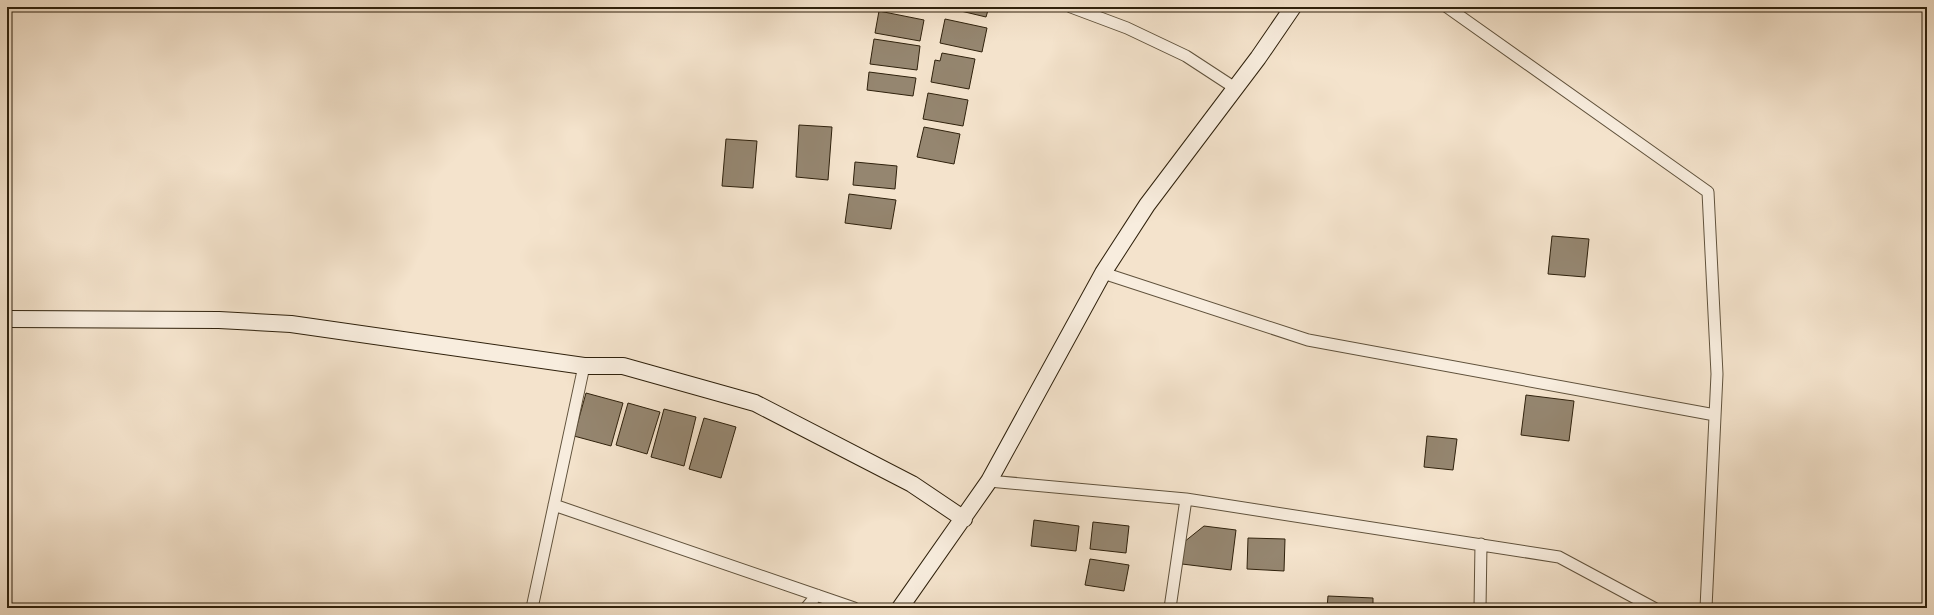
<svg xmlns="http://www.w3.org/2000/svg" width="1934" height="615" font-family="'IM FELL English',serif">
<rect width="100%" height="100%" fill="#f4e3cc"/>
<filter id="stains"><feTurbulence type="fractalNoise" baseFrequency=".005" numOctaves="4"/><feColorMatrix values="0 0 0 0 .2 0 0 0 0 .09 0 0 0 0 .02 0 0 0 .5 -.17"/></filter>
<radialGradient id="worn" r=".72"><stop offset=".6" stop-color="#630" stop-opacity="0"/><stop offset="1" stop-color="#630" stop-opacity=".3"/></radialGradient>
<path fill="#958670" stroke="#2f210c" d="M 944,7 L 989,7 L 986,17 Z
M 879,11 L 924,20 L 920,41 L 875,33 Z
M 945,19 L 987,28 L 982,52 L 940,43 Z
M 874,39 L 920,46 L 917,70 L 870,64 Z
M 942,53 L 975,59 L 969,89 L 931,82 L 935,60 L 940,61 Z
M 869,72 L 916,78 L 913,96 L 867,90 Z
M 928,93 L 968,100 L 963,126 L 923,119 Z
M 799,125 L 832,127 L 828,180 L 796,177 Z
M 924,127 L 960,134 L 954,164 L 917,157 Z
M 726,139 L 757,141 L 753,188 L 722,186 Z
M 855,162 L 897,166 L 895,189 L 853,185 Z
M 849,194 L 896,200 L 891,229 L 845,223 Z
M 1552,236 L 1589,239 L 1585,277 L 1548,274 Z
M 586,393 L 623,403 L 611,446 L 574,436 Z
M 1526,395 L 1574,401 L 1569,441 L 1521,435 Z
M 628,403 L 660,412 L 647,454 L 616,445 Z
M 664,409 L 696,417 L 684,466 L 651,457 Z
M 704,418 L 736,427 L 721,478 L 689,469 Z
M 1427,436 L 1457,439 L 1453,470 L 1424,467 Z
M 1034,520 L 1079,526 L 1076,551 L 1031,546 Z
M 1093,522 L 1129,526 L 1126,553 L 1090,549 Z
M 1204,526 L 1236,530 L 1231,570 L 1182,564 L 1184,542 Z
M 1248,538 L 1285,539 L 1284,571 L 1247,569 Z
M 1090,559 L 1129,565 L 1124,591 L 1085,585 Z
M 1328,596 L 1373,598 L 1373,608 L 1327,608 Z
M 1176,605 L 1215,608 L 1175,608 Z"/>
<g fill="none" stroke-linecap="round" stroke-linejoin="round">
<defs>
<path id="street" d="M 1071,7 L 1127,28 L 1186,56 L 1235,88
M 1447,7 L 1708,192 L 1717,374 L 1706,608
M 1103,273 L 1308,340 L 1715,415
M 989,481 L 1186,499 L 1559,557 L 1654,608
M 554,505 L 854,608
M 532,608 L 584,366
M 806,608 L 817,595
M 1170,608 L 1186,499
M 1480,608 L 1481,544"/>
<path id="secondary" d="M 7,319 L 219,320 L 291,324 L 584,366 L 623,366 L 755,403 L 912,484 L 964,519
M 900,608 L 989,481 L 1103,273 L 1147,205 L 1258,58 L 1293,7"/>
</defs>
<use href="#street" stroke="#60523c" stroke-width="13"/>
<use href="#secondary" stroke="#2f210c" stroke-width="18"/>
<use href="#street" stroke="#f8edde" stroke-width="11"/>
<use href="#secondary" stroke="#f8edde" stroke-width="16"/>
</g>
<rect width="1934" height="615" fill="none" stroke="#f4e3cc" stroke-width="24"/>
<rect x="8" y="8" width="1918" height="599" fill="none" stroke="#2f210c" stroke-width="2"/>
<rect x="12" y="12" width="1910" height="591" fill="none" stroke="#2f210c"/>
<rect width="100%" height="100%" filter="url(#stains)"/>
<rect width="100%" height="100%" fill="url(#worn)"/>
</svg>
